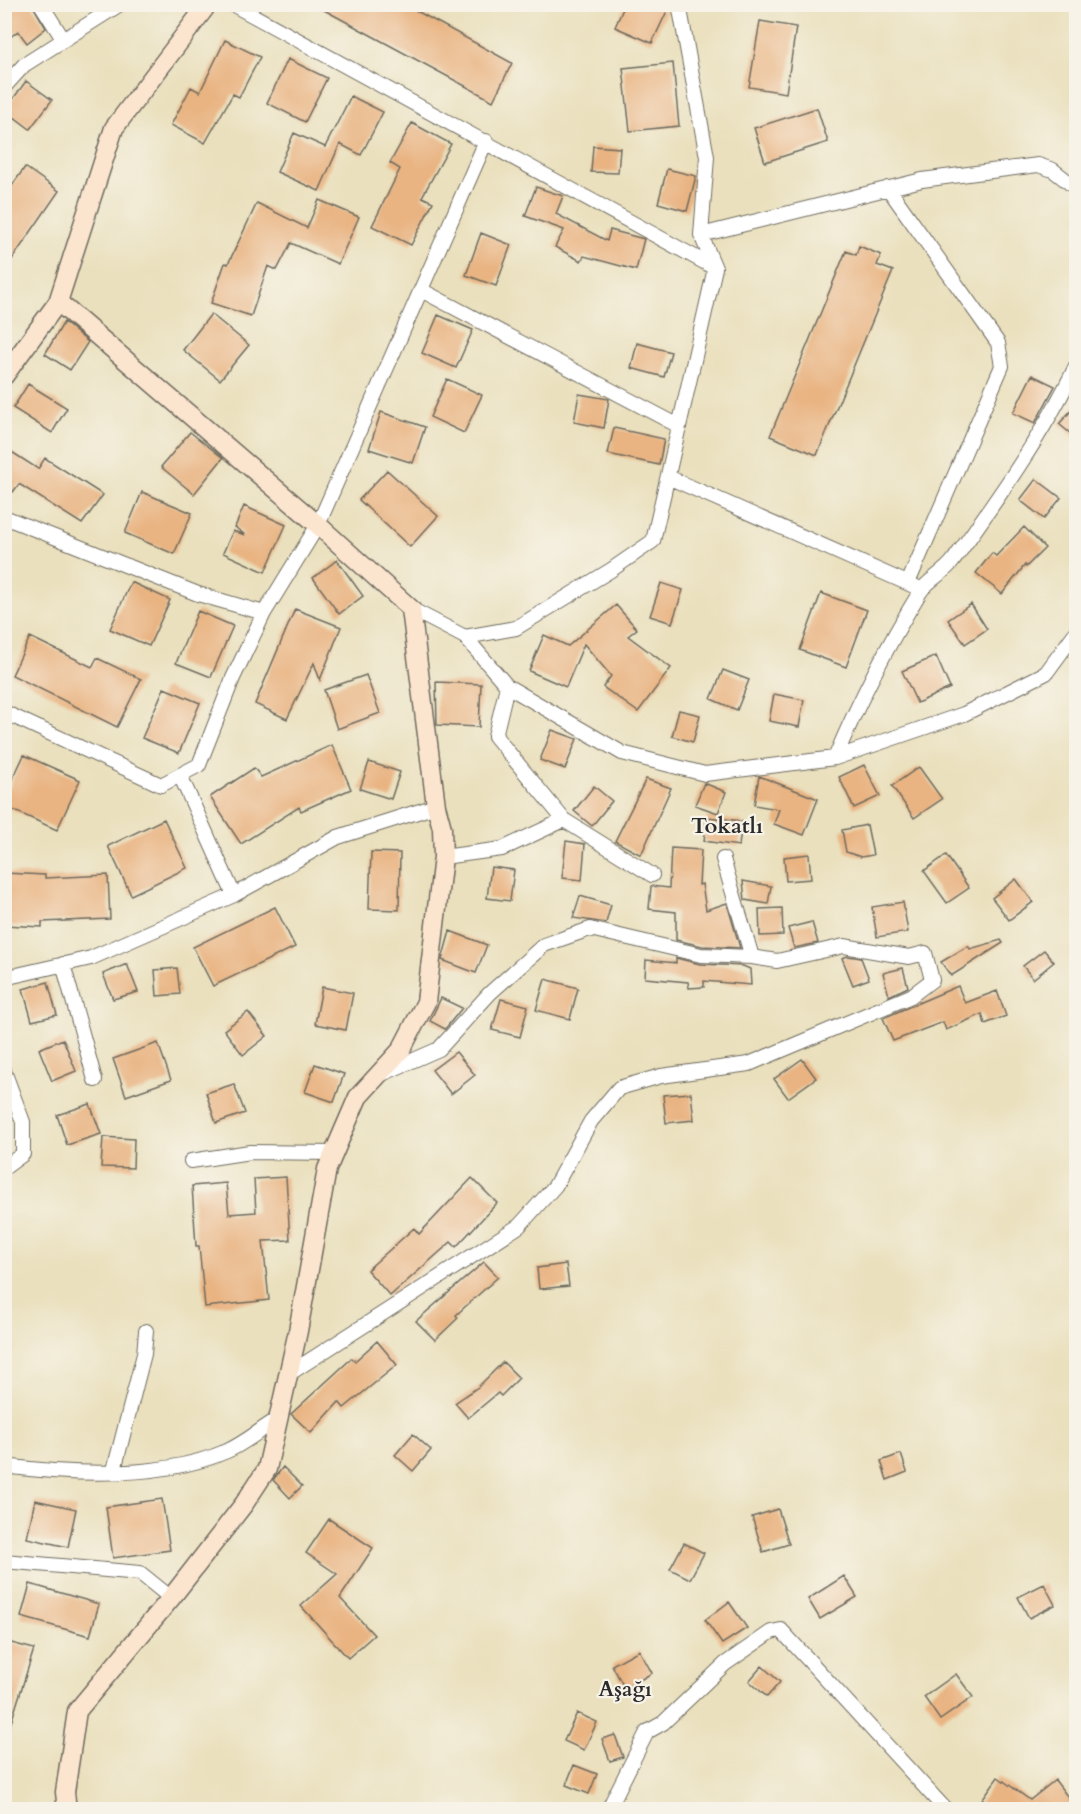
<svg xmlns="http://www.w3.org/2000/svg" width="1081" height="1814" font-family="Cardo,serif">
<rect width="100%" height="100%" fill="#f7f3e8"/>
<filter id="ink" filterUnits="userSpaceOnUse"><feTurbulence type="fractalNoise" baseFrequency=".0167" numOctaves="2"/><feDisplacementMap in="SourceGraphic" scale="12" xChannelSelector="R" yChannelSelector="G"/><feConvolveMatrix kernelMatrix="1 2 1 2 8 2 1 2 1" color-interpolation-filters="sRGB"/></filter>
<filter id="wash" filterUnits="userSpaceOnUse"><feTurbulence type="fractalNoise" baseFrequency=".008" numOctaves="4" result="noise"/><feDisplacementMap in="SourceGraphic" scale="24" xChannelSelector="R" yChannelSelector="G"/><feGaussianBlur stdDeviation="1.35" result="paint"/><feColorMatrix in="noise" values="0 0 0 0 0 0 0 0 0 0 0 0 0 0 0 0 0 1.4 0 .05"/><feComposite in="paint" operator="in"/></filter>
<g filter="url(#wash)">
<rect width="100%" height="100%" fill="#eae0bd"/>
<g id="blocks">
<path fill="#e9b482" d="M 4,4 L 32,4 L 46,28 L 27,43 L 18,31 L 4,42 Z
M 313,4 L 404,4 L 512,63 L 493,101 Z
M 625,4 L 653,4 L 667,11 L 652,43 L 615,27 Z
M 760,21 L 796,27 L 786,93 L 749,87 Z
M 225,40 L 260,57 L 239,97 L 233,94 L 205,143 L 171,125 L 191,87 L 200,92 Z
M 288,59 L 327,78 L 305,122 L 267,103 Z
M 673,63 L 679,126 L 630,131 L 623,68 Z
M 26,81 L 52,100 L 30,129 L 5,110 Z
M 351,96 L 383,112 L 361,155 L 340,144 L 319,191 L 277,172 L 294,133 L 325,147 Z
M 817,108 L 828,142 L 765,162 L 754,128 Z
M 412,123 L 451,144 L 422,197 L 433,202 L 411,245 L 372,226 L 400,169 L 390,163 Z
M 593,146 L 620,148 L 618,173 L 591,172 Z
M 25,167 L 59,191 L 4,271 L 4,197 Z
M 667,169 L 696,176 L 687,211 L 658,203 Z
M 536,187 L 563,196 L 556,214 L 607,241 L 610,230 L 644,239 L 636,270 L 584,256 L 581,261 L 555,247 L 564,230 L 525,216 Z
M 319,200 L 359,217 L 338,264 L 291,243 L 277,270 L 268,266 L 251,316 L 211,303 L 225,263 L 228,264 L 257,203 L 307,228 Z
M 481,233 L 511,245 L 496,286 L 466,275 Z
M 859,246 L 881,255 L 877,265 L 893,271 L 817,455 L 770,436 L 846,251 L 856,255 Z
M 211,314 L 249,345 L 220,380 L 183,350 Z
M 438,315 L 473,330 L 456,368 L 422,353 Z
M 64,322 L 88,342 L 70,370 L 45,354 Z
M 637,343 L 671,352 L 664,377 L 631,368 Z
M 1032,375 L 1055,386 L 1035,423 L 1013,413 Z
M 447,379 L 482,395 L 464,433 L 430,417 Z
M 28,384 L 67,408 L 52,433 L 13,408 Z
M 579,394 L 609,399 L 604,428 L 574,422 Z
M 1077,404 L 1077,439 L 1059,424 Z
M 381,412 L 425,427 L 413,463 L 369,449 Z
M 614,428 L 664,439 L 659,465 L 608,454 Z
M 190,432 L 223,458 L 194,494 L 161,467 Z
M 4,447 L 38,469 L 45,458 L 103,495 L 82,524 L 19,484 L 13,492 L 4,487 Z
M 387,470 L 438,516 L 410,547 L 359,500 Z
M 1036,479 L 1061,498 L 1044,519 L 1020,500 Z
M 142,492 L 192,513 L 174,554 L 125,533 Z
M 244,506 L 286,525 L 265,572 L 223,553 L 233,531 L 245,535 L 235,527 Z
M 1024,527 L 1045,548 L 1026,567 L 1025,565 L 1002,594 L 976,573 L 992,553 L 996,556 Z
M 337,560 L 363,596 L 339,614 L 313,578 Z
M 131,582 L 170,600 L 149,646 L 110,629 Z
M 661,583 L 683,590 L 672,623 L 650,616 Z
M 821,593 L 867,610 L 846,667 L 800,650 Z
M 971,604 L 987,629 L 965,644 L 948,620 Z
M 616,605 L 637,629 L 628,636 L 671,668 L 638,712 L 603,687 L 611,676 L 584,644 L 566,687 L 529,671 L 544,635 L 568,646 Z
M 295,609 L 341,627 L 320,680 L 314,663 L 287,719 L 255,704 Z
M 198,611 L 233,626 L 211,677 L 176,663 Z
M 30,637 L 92,667 L 97,658 L 141,679 L 117,727 L 12,675 Z
M 936,656 L 950,688 L 917,703 L 902,671 Z
M 723,670 L 749,680 L 737,710 L 711,699 Z
M 366,675 L 380,713 L 337,729 L 324,690 Z
M 436,682 L 481,684 L 479,727 L 437,725 Z
M 164,688 L 200,703 L 179,753 L 142,738 Z
M 774,694 L 804,700 L 799,727 L 769,721 Z
M 679,710 L 700,715 L 693,742 L 672,736 Z
M 552,730 L 577,739 L 565,769 L 540,760 Z
M 332,745 L 351,789 L 301,811 L 299,807 L 241,844 L 210,797 L 254,768 L 261,777 Z
M 24,755 L 80,780 L 57,830 L 4,806 L 4,798 Z
M 369,762 L 400,772 L 391,799 L 360,789 Z
M 864,765 L 880,796 L 854,808 L 839,777 Z
M 919,767 L 942,799 L 914,818 L 892,786 Z
M 759,776 L 818,799 L 804,835 L 774,824 L 779,809 L 754,805 Z
M 646,779 L 671,788 L 641,855 L 615,841 Z
M 704,783 L 726,792 L 718,813 L 695,805 Z
M 594,786 L 612,801 L 592,826 L 574,811 Z
M 707,817 L 742,821 L 739,846 L 704,841 Z
M 164,819 L 187,868 L 131,895 L 108,846 Z
M 867,825 L 873,855 L 861,857 L 846,852 L 842,830 Z
M 566,841 L 585,844 L 582,880 L 562,878 Z
M 671,848 L 701,850 L 699,885 L 702,884 L 706,910 L 727,903 L 740,948 L 702,946 L 676,940 L 676,912 L 649,909 L 651,886 L 669,888 Z
M 371,852 L 400,853 L 399,910 L 369,909 Z
M 809,854 L 811,879 L 786,881 L 784,857 Z
M 946,855 L 969,888 L 947,903 L 924,871 Z
M 491,867 L 514,870 L 510,901 L 487,898 Z
M 4,873 L 45,875 L 45,878 L 108,875 L 110,919 L 42,922 L 42,927 L 4,925 Z
M 1016,879 L 1033,902 L 1009,920 L 992,898 Z
M 743,881 L 771,886 L 768,904 L 745,900 Z
M 580,896 L 611,905 L 606,923 L 573,918 Z
M 903,902 L 908,932 L 877,937 L 872,907 Z
M 275,907 L 295,947 L 213,986 L 193,947 Z
M 782,908 L 783,935 L 760,936 L 759,909 Z
M 812,922 L 818,943 L 794,948 L 788,928 Z
M 450,931 L 487,945 L 476,973 L 442,960 Z
M 1001,940 L 1003,943 L 951,976 L 941,962 L 968,946 L 970,949 Z
M 1044,950 L 1054,962 L 1033,979 L 1023,966 Z
M 848,956 L 861,958 L 869,979 L 853,985 L 842,958 Z
M 676,958 L 700,964 L 743,966 L 750,969 L 751,985 L 704,981 L 704,987 L 689,988 L 688,982 L 645,978 L 646,960 L 676,963 Z
M 127,964 L 138,992 L 113,999 L 103,974 Z
M 177,968 L 180,994 L 157,996 L 155,970 Z
M 903,968 L 908,987 L 889,996 L 883,973 Z
M 545,979 L 578,988 L 570,1019 L 536,1010 Z
M 48,982 L 57,1015 L 32,1021 L 23,989 Z
M 958,986 L 965,1003 L 997,991 L 1006,1016 L 985,1024 L 982,1014 L 946,1030 L 943,1022 L 893,1041 L 883,1018 Z
M 322,987 L 353,993 L 346,1030 L 315,1024 Z
M 441,998 L 462,1008 L 445,1029 L 430,1021 Z
M 501,999 L 528,1006 L 520,1037 L 492,1030 Z
M 248,1012 L 267,1036 L 243,1055 L 224,1030 Z
M 63,1039 L 76,1071 L 52,1081 L 39,1049 Z
M 158,1043 L 171,1080 L 126,1096 L 113,1059 Z
M 456,1052 L 475,1075 L 451,1094 L 432,1070 Z
M 802,1059 L 816,1078 L 788,1098 L 774,1079 Z
M 315,1064 L 344,1074 L 334,1102 L 305,1092 Z
M 234,1084 L 245,1113 L 216,1123 L 206,1093 Z
M 691,1093 L 694,1120 L 666,1123 L 663,1095 Z
M 90,1104 L 101,1134 L 67,1145 L 57,1115 Z
M 103,1137 L 134,1139 L 133,1168 L 101,1167 Z
M 286,1177 L 290,1240 L 263,1241 L 269,1300 L 205,1307 L 199,1246 L 196,1246 L 192,1186 L 226,1183 L 229,1214 L 256,1212 L 254,1179 Z
M 472,1178 L 497,1203 L 456,1247 L 451,1242 L 390,1296 L 367,1270 L 414,1228 L 419,1234 Z
M 484,1262 L 498,1277 L 456,1315 L 458,1318 L 435,1340 L 416,1321 Z
M 566,1264 L 569,1286 L 539,1289 L 537,1268 Z
M 377,1341 L 397,1365 L 344,1408 L 339,1402 L 311,1433 L 291,1414 L 352,1358 L 355,1361 Z
M 503,1362 L 519,1378 L 501,1396 L 498,1393 L 468,1418 L 455,1403 L 478,1387 Z
M 413,1434 L 431,1450 L 413,1471 L 395,1455 Z
M 901,1454 L 907,1472 L 887,1480 L 881,1461 Z
M 283,1467 L 302,1486 L 290,1498 L 273,1480 Z
M 162,1499 L 170,1550 L 113,1558 L 106,1507 Z
M 35,1500 L 76,1509 L 68,1547 L 27,1538 Z
M 778,1509 L 789,1544 L 763,1552 L 752,1517 Z
M 329,1519 L 373,1548 L 340,1598 L 374,1635 L 348,1658 L 301,1606 L 337,1574 L 306,1553 Z
M 684,1543 L 704,1553 L 690,1579 L 670,1569 Z
M 844,1576 L 857,1597 L 820,1619 L 808,1599 Z
M 30,1584 L 99,1604 L 90,1636 L 21,1617 Z
M 1044,1584 L 1055,1605 L 1029,1618 L 1018,1597 Z
M 729,1602 L 747,1628 L 722,1644 L 705,1620 Z
M 4,1641 L 34,1649 L 9,1729 L 4,1729 Z
M 639,1650 L 652,1673 L 625,1689 L 612,1665 Z
M 762,1666 L 780,1682 L 767,1697 L 749,1681 Z
M 956,1674 L 973,1697 L 940,1720 L 924,1697 Z
M 577,1713 L 597,1722 L 584,1750 L 564,1741 Z
M 615,1735 L 623,1757 L 610,1761 L 602,1739 Z
M 574,1765 L 597,1774 L 589,1794 L 566,1785 Z
M 998,1777 L 1030,1800 L 1055,1780 L 1077,1809 L 985,1809 L 978,1805 Z"/>
</g>
</g>
<g filter="url(#ink)">
<use href="#blocks" fill-opacity="0" stroke="#6e6a5e" stroke-width="1.5"/>
<g fill="none" stroke-linecap="round" stroke-linejoin="round">
<defs>
<path id="street" d="M 41,4 L 63,39
M 232,4 L 715,268
M 4,87 L 24,65 L 120,4
M 888,188 L 998,343 L 1002,366 L 908,583
M 701,235 L 922,180 L 1038,165 L 1053,170 L 1076,188
M 421,290 L 679,426
M 668,477 L 916,587
M 4,517 L 198,594 L 264,613 L 318,525 L 486,141
M 411,609 L 465,637 L 507,686 L 622,753 L 705,774 L 835,758 C 859,701 888,644 920,592 C 928,580 944,573 953,561 C 998,498 1043,435 1076,366
M 465,637 L 516,628 L 611,570 L 653,541 L 715,268 L 701,235 L 707,157 L 679,4
M 507,686 L 495,736 L 564,820 L 652,875
M 4,712 L 161,785 L 199,765 L 233,678 L 264,613
M 835,758 L 964,714 L 1046,673 L 1076,632
M 180,775 L 234,895
M 443,857 L 502,849 L 564,820
M 723,859 L 752,957
M 63,964 L 95,1080
M 4,978 L 91,958 L 234,895 L 338,837 L 436,806
M 4,1071 L 23,1122 L 23,1154 L 4,1168
M 191,1161 L 250,1152 L 334,1153
M 287,1375 L 519,1226 L 555,1186 L 591,1121 L 619,1088 L 661,1076 L 749,1064 L 911,996 L 932,980 L 925,953 L 909,957 L 844,946 L 777,961 L 752,957 L 701,955 L 590,929 L 544,945 L 490,993 L 439,1049 L 382,1074
M 4,1466 C 73,1475 163,1479 227,1451 C 245,1443 261,1429 278,1419
M 114,1470 L 144,1354 L 146,1331
M 4,1561 L 140,1573 L 171,1598
M 608,1810 L 647,1732 L 663,1723 L 725,1664 L 771,1632 L 781,1630 L 946,1810"/>
<path id="secondary" d="M 58,302 L 318,525 L 411,609 L 436,806 L 442,828 L 443,857 L 426,1002 L 401,1050 L 358,1097 L 327,1169 L 298,1331 L 267,1469 L 244,1504 L 171,1598 L 77,1711 L 65,1792 L 67,1810
M 4,376 L 58,302 L 114,128 L 208,4"/>
</defs>
<use href="#street" stroke="#6e6a5e" stroke-width="16"/>
<use href="#secondary" stroke="#6e6a5e" stroke-width="21"/>
<use href="#street" stroke="#fff" stroke-width="14"/>
<use href="#secondary" stroke="#fce5cf" stroke-width="18"/>
</g>
</g>
<g text-anchor="middle" stroke-width="4.5" stroke-linejoin="round" paint-order="stroke">
<g font-size="21" font-weight="bold" fill="#2b2b2b" stroke="#f7f3e8">
<text x="625" y="1696">Aşağı</text>
</g>
<g font-size="22" font-weight="bold" fill="#2b2b2b" stroke="#f7f3e8">
<text x="727" y="833">Tokatlı</text>
</g>
</g>
<rect width="1081" height="1814" fill="none" stroke="#f7f3e8" stroke-width="24"/>
</svg>
